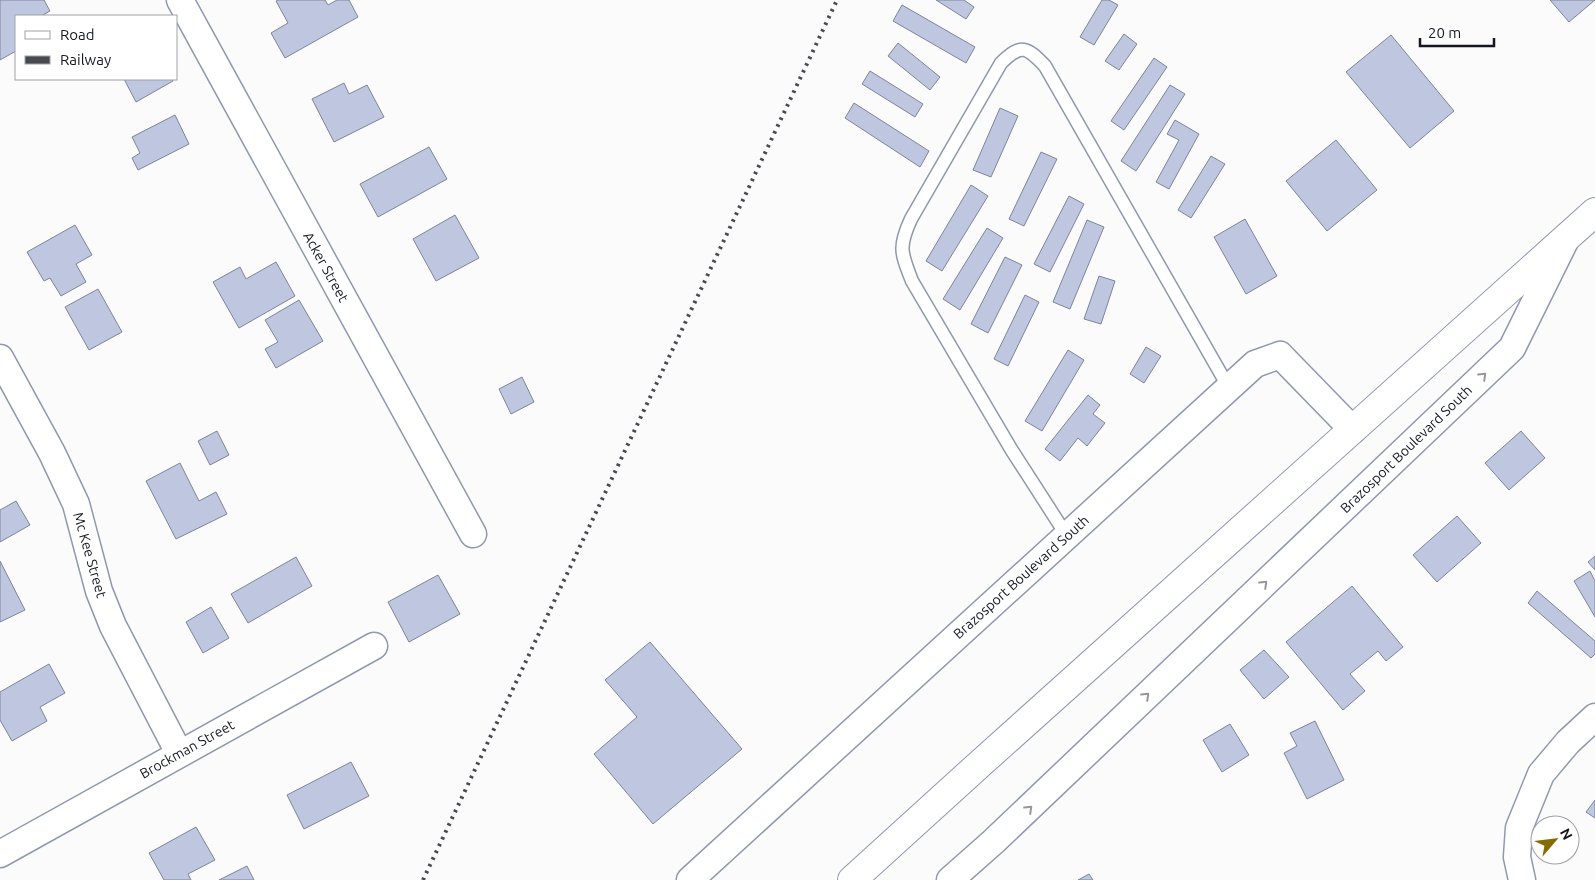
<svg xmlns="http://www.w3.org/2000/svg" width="1595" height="880" font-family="Ubuntu,sans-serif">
<rect width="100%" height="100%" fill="#fbfbfb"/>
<path fill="#bec7df" stroke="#7d859b" d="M 0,0 L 44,0 L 50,11 L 41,16 L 16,16 L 16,51 L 0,60 Z
M 278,0 L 325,0 L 328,5 L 337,0 L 349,0 L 358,17 L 285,58 L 271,33 L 288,23 L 276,1 Z
M 936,0 L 964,0 L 974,7 L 966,19 Z
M 1102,0 L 1109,0 L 1118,5 L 1094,45 L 1080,37 Z
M 1550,0 L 1595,0 L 1569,22 Z
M 902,5 L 975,47 L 966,63 L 893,21 Z
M 1124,34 L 1137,44 L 1119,70 L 1105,61 Z
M 1391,35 L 1454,111 L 1410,148 L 1346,72 Z
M 898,43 L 940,77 L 930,90 L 888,56 Z
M 1154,58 L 1167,67 L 1124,130 L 1111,121 Z
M 870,71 L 923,104 L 915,117 L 862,84 Z
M 124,79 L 172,79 L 173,81 L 136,102 Z
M 344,83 L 349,94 L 367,85 L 384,117 L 334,142 L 312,99 Z
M 1170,85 L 1185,94 L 1136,171 L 1121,161 Z
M 854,103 L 929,151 L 920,167 L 845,118 Z
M 1000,108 L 1018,116 L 991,177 L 973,170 Z
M 175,115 L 189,144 L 138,170 L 132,158 L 140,153 L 132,137 Z
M 1175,120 L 1199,134 L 1169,189 L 1156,182 L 1179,140 L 1167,134 Z
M 1336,140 L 1377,190 L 1327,231 L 1286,181 Z
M 429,147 L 447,179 L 378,217 L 360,184 Z
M 1041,152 L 1057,159 L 1024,226 L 1009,219 Z
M 1211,156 L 1225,164 L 1191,218 L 1178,210 Z
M 971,185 L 988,196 L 942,271 L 926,261 Z
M 1069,196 L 1084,204 L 1050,272 L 1034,264 Z
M 455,215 L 479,258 L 436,281 L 413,239 Z
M 1245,219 L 1277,276 L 1246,294 L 1214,237 Z
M 1087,220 L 1104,227 L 1070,309 L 1053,302 Z
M 75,225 L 92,255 L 76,264 L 86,282 L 61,296 L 50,278 L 44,281 L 27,252 Z
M 987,228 L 1003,238 L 960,310 L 943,299 Z
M 1005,257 L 1022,265 L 988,333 L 971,324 Z
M 276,262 L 295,296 L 239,328 L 213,282 L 240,267 L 246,279 Z
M 1099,276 L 1115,281 L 1101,324 L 1084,319 Z
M 98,289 L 122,332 L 89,350 L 65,307 Z
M 1025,295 L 1039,302 L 1008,366 L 994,359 Z
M 299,300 L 323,341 L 276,368 L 265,349 L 278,342 L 265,320 Z
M 1146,347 L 1161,356 L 1144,383 L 1130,374 Z
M 1068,350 L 1084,360 L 1042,431 L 1025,421 Z
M 522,377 L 534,402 L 511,414 L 499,389 Z
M 1088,395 L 1100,405 L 1093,414 L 1105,423 L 1087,446 L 1078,438 L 1060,461 L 1045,449 Z
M 217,431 L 229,455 L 210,465 L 198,441 Z
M 1521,431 L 1545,458 L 1509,490 L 1485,463 Z
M 180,463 L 199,501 L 216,492 L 227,514 L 176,539 L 146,481 Z
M 16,501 L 30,525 L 0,542 L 0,510 Z
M 1457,516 L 1481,543 L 1437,582 L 1413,555 Z
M 1595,556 L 1595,570 L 1588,562 Z
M 296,557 L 312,586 L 248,623 L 231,594 Z
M 0,561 L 25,610 L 0,622 Z
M 1590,571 L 1595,581 L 1595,617 L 1574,581 Z
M 438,575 L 460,614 L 409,642 L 388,602 Z
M 1352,586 L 1403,647 L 1386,661 L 1378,651 L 1350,674 L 1365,691 L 1343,710 L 1286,642 Z
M 1537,591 L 1595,641 L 1595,654 L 1591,658 L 1528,603 Z
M 211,607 L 229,638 L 203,653 L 186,622 Z
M 650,642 L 742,749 L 653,824 L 594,754 L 637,717 L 605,680 Z
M 1264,650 L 1289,677 L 1264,699 L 1240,670 Z
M 49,664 L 65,693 L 40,707 L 47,721 L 12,741 L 0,720 L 0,692 Z
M 1315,721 L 1344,780 L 1307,799 L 1284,753 L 1297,746 L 1290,733 Z
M 1230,724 L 1249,755 L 1222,772 L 1203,740 Z
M 351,762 L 369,796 L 304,829 L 287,795 Z
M 1595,800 L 1595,818 L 1586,812 Z
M 196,827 L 215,860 L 188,874 L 191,880 L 164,880 L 149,853 Z
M 247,866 L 254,880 L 219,880 Z
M 1089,874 L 1093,880 L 1078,880 Z"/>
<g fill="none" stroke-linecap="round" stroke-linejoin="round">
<defs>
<path id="service" d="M 1067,536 L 1011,449 L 912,281 C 901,253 898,247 911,219 L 1001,63 C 1021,43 1027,47 1045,66 L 1229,388"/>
<path id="minor" d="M 180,0 L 473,534
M 0,358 L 52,453 L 76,504 L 99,591 L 113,626 L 179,753
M 0,854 L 374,646
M 690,880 L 1255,364 L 1280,355 L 1353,430
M 950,880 L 993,842 L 1512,348 L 1566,239
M 1522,880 L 1517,857 L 1519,828 L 1541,774 L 1568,742 L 1595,717"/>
<path id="primary" d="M 852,880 L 982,762 L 1595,212"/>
</defs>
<use href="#service" stroke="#9098af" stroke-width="15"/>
<use href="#minor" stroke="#9098af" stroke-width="29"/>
<use href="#primary" stroke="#9098af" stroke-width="30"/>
<use href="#service" stroke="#fff" stroke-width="12"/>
<use href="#minor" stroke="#fff" stroke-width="26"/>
<use href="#primary" stroke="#fff" stroke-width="28"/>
<path stroke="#474a51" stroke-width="4" stroke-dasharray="2.5 5" stroke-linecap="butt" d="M 423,880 L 837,0"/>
</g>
<defs><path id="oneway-chevron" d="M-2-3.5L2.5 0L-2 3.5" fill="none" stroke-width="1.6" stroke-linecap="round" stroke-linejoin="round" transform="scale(1.25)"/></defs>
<g stroke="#95979b">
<use href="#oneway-chevron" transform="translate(1483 376) rotate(-44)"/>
<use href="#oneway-chevron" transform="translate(1264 584) rotate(-44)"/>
<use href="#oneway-chevron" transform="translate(1146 696) rotate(-44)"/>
<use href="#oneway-chevron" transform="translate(1029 809) rotate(-44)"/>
</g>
<g text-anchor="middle" stroke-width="4.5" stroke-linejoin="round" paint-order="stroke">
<g font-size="14" fill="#141720" stroke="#fff">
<text transform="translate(326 267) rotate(61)" y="5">Acker Street</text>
<text transform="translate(1406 449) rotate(-44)" y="5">Brazosport Boulevard South</text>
<text transform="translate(90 555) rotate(74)" y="5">Mc Kee Street</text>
<text transform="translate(1021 577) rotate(-42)" y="5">Brazosport Boulevard South</text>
<text transform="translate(187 749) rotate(-29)" y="5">Brockman Street</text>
</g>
</g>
<rect x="15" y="15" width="162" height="65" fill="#ffffff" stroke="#a1a2a6"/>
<rect x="25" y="31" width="25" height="8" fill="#ffffff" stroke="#a1a2a6"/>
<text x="60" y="40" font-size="15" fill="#141720">Road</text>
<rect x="25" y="56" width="25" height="8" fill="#474a51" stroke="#a1a2a6"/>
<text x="60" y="65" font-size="15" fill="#141720">Railway</text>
<g transform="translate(1555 840) rotate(62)"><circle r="24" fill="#ffffff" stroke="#a1a2a6"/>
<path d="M0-4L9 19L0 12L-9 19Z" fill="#886b09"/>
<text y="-8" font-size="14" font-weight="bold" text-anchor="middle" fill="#141720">N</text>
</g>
<path d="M1420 38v8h74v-8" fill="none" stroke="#141720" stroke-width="2.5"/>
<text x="1428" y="38" font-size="15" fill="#141720" stroke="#ffffff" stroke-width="4" paint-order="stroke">20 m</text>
</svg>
